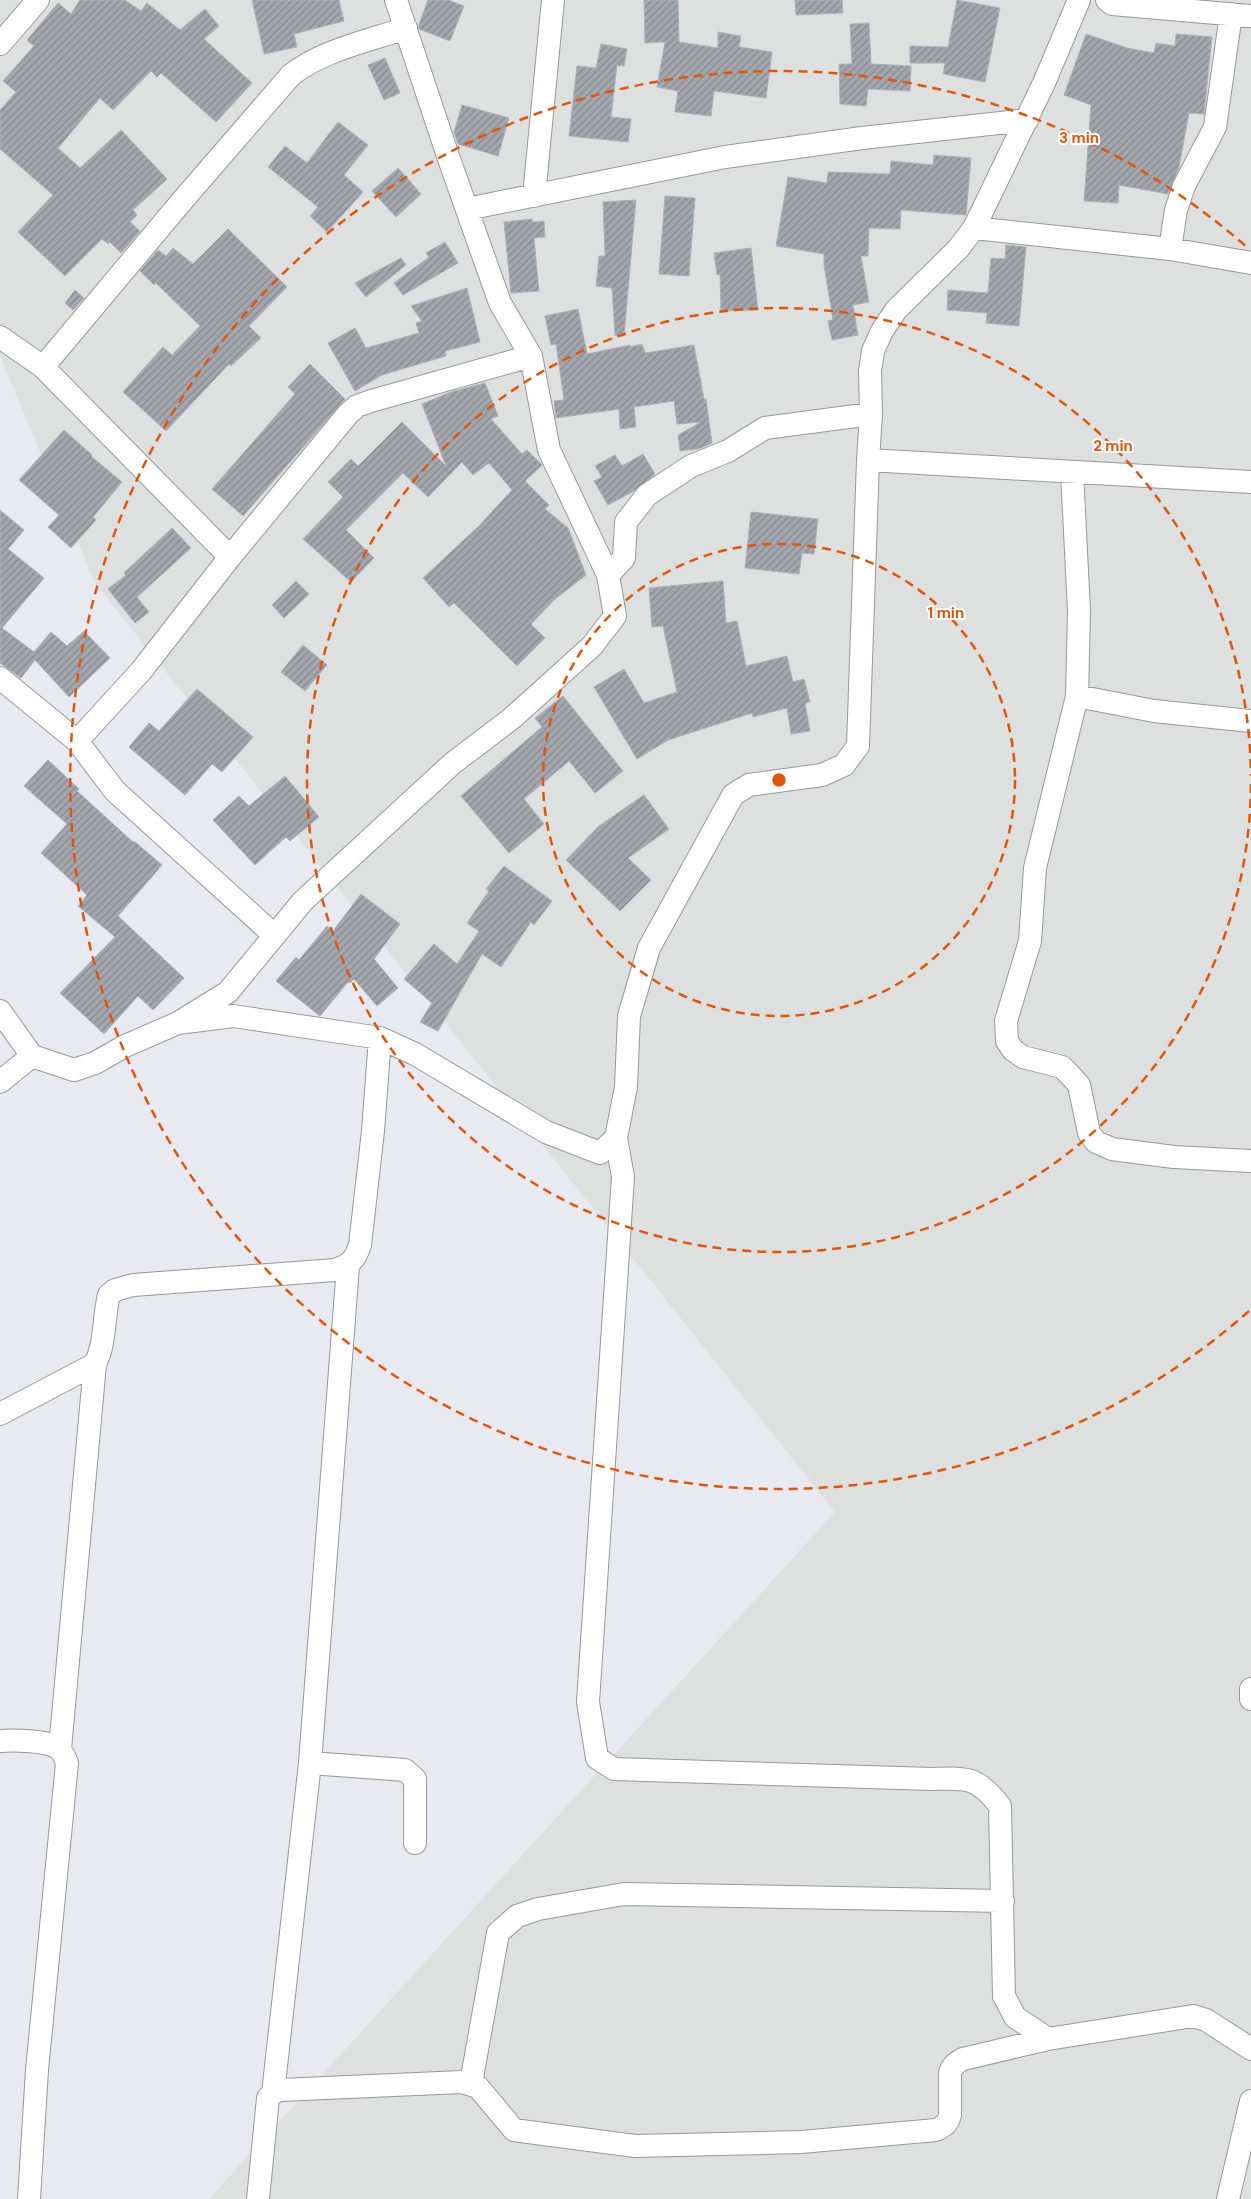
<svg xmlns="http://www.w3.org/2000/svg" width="1251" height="2199" font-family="'DM Sans',sans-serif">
<defs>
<pattern id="building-hatch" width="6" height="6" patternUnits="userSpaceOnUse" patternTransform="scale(1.25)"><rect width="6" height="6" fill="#a5a7af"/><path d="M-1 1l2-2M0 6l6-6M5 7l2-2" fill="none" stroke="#86888e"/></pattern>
</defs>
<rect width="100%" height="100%" fill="#e9e9f1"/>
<path fill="#dedfdf" d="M 0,0 L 1251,0 L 1251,2199 L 209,2199 L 835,1512 L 95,583 L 0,356 Z"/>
<path fill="url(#building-hatch)" stroke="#adb1c1" d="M 80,0 L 125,0 L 141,11 L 147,3 L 180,30 L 205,9 L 219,26 L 204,39 L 252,83 L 216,122 L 161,73 L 157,77 L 151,71 L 113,110 L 100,98 L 58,148 L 80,168 L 121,130 L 167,179 L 133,210 L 137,215 L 130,222 L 140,231 L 121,253 L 110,242 L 108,244 L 102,239 L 65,276 L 18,232 L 53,195 L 0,149 L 0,110 L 16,92 L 3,81 L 34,46 L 27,40 L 58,3 L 71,14 Z
M 252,0 L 339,0 L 344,21 L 294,34 L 297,47 L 264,54 Z
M 428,0 L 448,0 L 464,6 L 450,41 L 419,29 L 419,24 Z
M 644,0 L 678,0 L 679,42 L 718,48 L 718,32 L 741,36 L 739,47 L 772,52 L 766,98 L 714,91 L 711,116 L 675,112 L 678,91 L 657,87 L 665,42 L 645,43 Z
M 795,0 L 842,0 L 843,13 L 796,15 Z
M 957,0 L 1000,8 L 985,82 L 943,74 L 945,63 L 910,63 L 910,46 L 948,47 Z
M 869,23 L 871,64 L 911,66 L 910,91 L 868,89 L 866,106 L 840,104 L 839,64 L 852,64 L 850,24 Z
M 1086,34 L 1127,48 L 1154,53 L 1156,43 L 1175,46 L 1176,34 L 1212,37 L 1204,114 L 1189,113 L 1179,167 L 1168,194 L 1119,185 L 1118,203 L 1084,201 L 1091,105 L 1064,95 Z
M 601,44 L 627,49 L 624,66 L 617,65 L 611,117 L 631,119 L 628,142 L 569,136 L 577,66 L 596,68 Z
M 385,58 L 400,93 L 384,100 L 368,65 Z
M 462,105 L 509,118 L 498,156 L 458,144 L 454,132 Z
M 338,122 L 368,145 L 344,175 L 363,192 L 327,232 L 310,216 L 318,207 L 268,167 L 285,146 L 307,163 Z
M 934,155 L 971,158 L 966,215 L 901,210 L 900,229 L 869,228 L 868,256 L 861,256 L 869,302 L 853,305 L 858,335 L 832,340 L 828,321 L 833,320 L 824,265 L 824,254 L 776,246 L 788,177 L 827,183 L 828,172 L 890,174 L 891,161 L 933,165 Z
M 398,168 L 421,194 L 396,217 L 372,191 Z
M 665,196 L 695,198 L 689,276 L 659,274 Z
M 636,200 L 624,336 L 615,335 L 612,288 L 596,286 L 599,256 L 605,256 L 603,202 Z
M 532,219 L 533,222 L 544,221 L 545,237 L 534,238 L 539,291 L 511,293 L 504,222 Z
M 228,229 L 287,287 L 249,326 L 261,338 L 231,366 L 229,364 L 166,431 L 123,392 L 163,347 L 172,355 L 200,326 L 156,283 L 154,285 L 140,271 L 158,250 L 166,256 L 173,248 L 193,264 Z
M 445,242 L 458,263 L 403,295 L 394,283 L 429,257 L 426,253 Z
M 1006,245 L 1026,247 L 1019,326 L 986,323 L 987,313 L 947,310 L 948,290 L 988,293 L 991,258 L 1005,259 Z
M 751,248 L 758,310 L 721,311 L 720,274 L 717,275 L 714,253 Z
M 401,258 L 406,265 L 366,297 L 355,283 Z
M 467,288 L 480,342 L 445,351 L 446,356 L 382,375 L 355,391 L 328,343 L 355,328 L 366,348 L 419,333 L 416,323 L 422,321 L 411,306 Z
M 75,290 L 84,298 L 73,310 L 65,303 Z
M 578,309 L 587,354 L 630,345 L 630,347 L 642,344 L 645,353 L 694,345 L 704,399 L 706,399 L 712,443 L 698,449 L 680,451 L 678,435 L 701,422 L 677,424 L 674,401 L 634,407 L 636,427 L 620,429 L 619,409 L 556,418 L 554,401 L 564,400 L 556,344 L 551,345 L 545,316 Z
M 310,364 L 345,399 L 243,516 L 212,489 L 295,394 L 288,387 Z
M 485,383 L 498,416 L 491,419 L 522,454 L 527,450 L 542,465 L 525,481 L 549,505 L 545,509 L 568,528 L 586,575 L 555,599 L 531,624 L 545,638 L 517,666 L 454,603 L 449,607 L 423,578 L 479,526 L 512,490 L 489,463 L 473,475 L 462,462 L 428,497 L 403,473 L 346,530 L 374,558 L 351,582 L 303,539 L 343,497 L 328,482 L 351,459 L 358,466 L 402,422 L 446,466 L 422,404 L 451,392 Z
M 64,430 L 92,455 L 91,456 L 122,482 L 93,517 L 96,520 L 71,548 L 48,527 L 59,515 L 19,480 Z
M 643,454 L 655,474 L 634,491 L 608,505 L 594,481 L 602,477 L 595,466 L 615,455 L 622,466 Z
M 0,510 L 24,530 L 8,549 L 44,578 L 2,628 L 34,652 L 51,632 L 67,646 L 84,631 L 110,658 L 69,697 L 35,660 L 21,678 L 0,663 Z
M 751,512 L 818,519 L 814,554 L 802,553 L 799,574 L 745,568 Z
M 172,528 L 191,548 L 137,597 L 149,612 L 135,623 L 108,589 L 126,575 L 124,573 Z
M 296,581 L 309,594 L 284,618 L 272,605 Z
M 723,581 L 726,623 L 737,621 L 746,666 L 787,656 L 793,682 L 804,679 L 810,702 L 805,703 L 810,731 L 791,734 L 787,708 L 753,717 L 752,713 L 668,740 L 637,759 L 594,687 L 624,669 L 644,703 L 677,692 L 663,626 L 652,627 L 649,588 Z
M 303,645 L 327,665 L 305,691 L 281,672 Z
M 197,689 L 253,737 L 222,772 L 212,764 L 185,795 L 129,747 L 149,723 L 159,731 Z
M 563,696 L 623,771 L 595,793 L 569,761 L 524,799 L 544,824 L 509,853 L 461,796 L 542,727 L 535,718 Z
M 48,760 L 79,789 L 77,791 L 133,842 L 134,841 L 162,865 L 118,916 L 184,978 L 153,1010 L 138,996 L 104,1034 L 60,993 L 115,937 L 78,906 L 87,895 L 41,853 L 67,824 L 24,786 Z
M 285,776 L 319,817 L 290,841 L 286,837 L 255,865 L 213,820 L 239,796 L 249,806 Z
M 644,795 L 669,829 L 628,858 L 651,880 L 620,911 L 566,860 L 599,826 Z
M 504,866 L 552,901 L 534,925 L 531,922 L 501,967 L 482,954 L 438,1031 L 420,1022 L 432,1003 L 404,979 L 434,944 L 457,964 L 479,931 L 467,923 L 489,891 L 486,889 Z
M 361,894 L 400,924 L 374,959 L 398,988 L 377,1006 L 354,979 L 350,983 L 348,982 L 320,1016 L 276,981 L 296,957 L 299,960 L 327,926 L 333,931 Z"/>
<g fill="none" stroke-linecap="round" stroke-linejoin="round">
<defs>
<path id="minor" d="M 1107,0 L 1112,4 L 1251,16
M 0,44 L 38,0
M 534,196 L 553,0
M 467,209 L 725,157 L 862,138 L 1027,120
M 974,228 L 1170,249 L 1251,263
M 1170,249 L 1176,210 L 1184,186 L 1215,127 L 1231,14
M 0,337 L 43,367 L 230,557
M 43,367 L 182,201 L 291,75 C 323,50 368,41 406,28
M 868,460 L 1251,482
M 1072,472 L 1079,611 L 1077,696 L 1035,868 L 1030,941 L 1006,1021 L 1007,1041 L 1013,1050 L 1023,1057 L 1062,1067 L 1070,1075 L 1079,1085 L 1089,1133 L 1096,1142 L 1112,1149 L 1174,1157 L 1251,1161
M 608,575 L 624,558 L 626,522 L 647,495 L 691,466 L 728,451 L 765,428 L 871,414
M 0,678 L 77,741 L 115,791 L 274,935
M 1077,696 L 1154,711 L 1251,721
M 77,741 L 141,671 L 230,557 L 348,414 L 357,406 L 371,401 L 531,356
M 0,1011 L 32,1056
M 178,1023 L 233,1016 L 380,1038 L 415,1054 L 546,1132 L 600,1153 L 616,1138 L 626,1087 L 629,1016 L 649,948 L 733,795 L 749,785 L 822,775 L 844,765 L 858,746 L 868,460 L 871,414 L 870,371 L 873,351 L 882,331 L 896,310 L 958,249 L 974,228 L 1044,83 L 1079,0
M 0,1082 L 32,1056 L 74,1070 L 95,1063 L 125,1046 L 178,1023 L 228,992 L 303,901 L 453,763 L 511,719 L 592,646 L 615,616 L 608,575 L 549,450 L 531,356 L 500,303 L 449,159 L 396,0
M 616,1138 L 623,1177 L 588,1702 L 597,1758 L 614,1769 L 932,1779 C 967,1778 977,1776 1000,1806 L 1004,1996 L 1015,2017 L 1048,2039
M 0,1414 L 95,1364 C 106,1343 103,1318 109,1295 L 115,1290 L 133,1285 L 335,1270 C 350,1265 355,1260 360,1245 L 373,1131 L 380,1038
M 1251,1689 L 1251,1699
M 0,1741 C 13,1740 49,1740 59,1749 C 63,1752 65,1758 67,1763 L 37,2070 L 29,2199
M 60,1749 L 95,1364
M 310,1763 L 405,1770 L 415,1779 L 415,1843
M 471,2083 L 498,1933 L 517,1916 L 538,1909 L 624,1894 L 1003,1901
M 273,2093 L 310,1763 L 348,1266
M 258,2199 L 268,2098 L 273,2093 L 280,2090 L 462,2082 L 478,2087 L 514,2130 L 521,2131 L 635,2146 L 801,2142 L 936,2130 C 944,2126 948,2124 950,2115 L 950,2073 C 952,2065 956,2063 963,2059 L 1048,2039 L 1193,2016 L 1206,2020 L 1251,2049
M 1228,2199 L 1251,2101"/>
</defs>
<use href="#minor" stroke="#989898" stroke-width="24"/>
<use href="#minor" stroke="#fff" stroke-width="22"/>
</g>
<g fill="none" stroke="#de560d" stroke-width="2.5" stroke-dasharray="9 6">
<circle cx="779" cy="780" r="236"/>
<path d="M1251 784A472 472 0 1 1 1251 776"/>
<path d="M1249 1311A709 709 0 1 1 1249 249"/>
</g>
<circle cx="779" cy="780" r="8" fill="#de560d" stroke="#fff" stroke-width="2.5"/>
<g font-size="15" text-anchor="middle" font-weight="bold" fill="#de560d" stroke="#fff" stroke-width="4" stroke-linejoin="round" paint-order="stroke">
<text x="1079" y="143">3 min</text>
<text x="1113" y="451">2 min</text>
<text x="946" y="618">1 min</text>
</g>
</svg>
